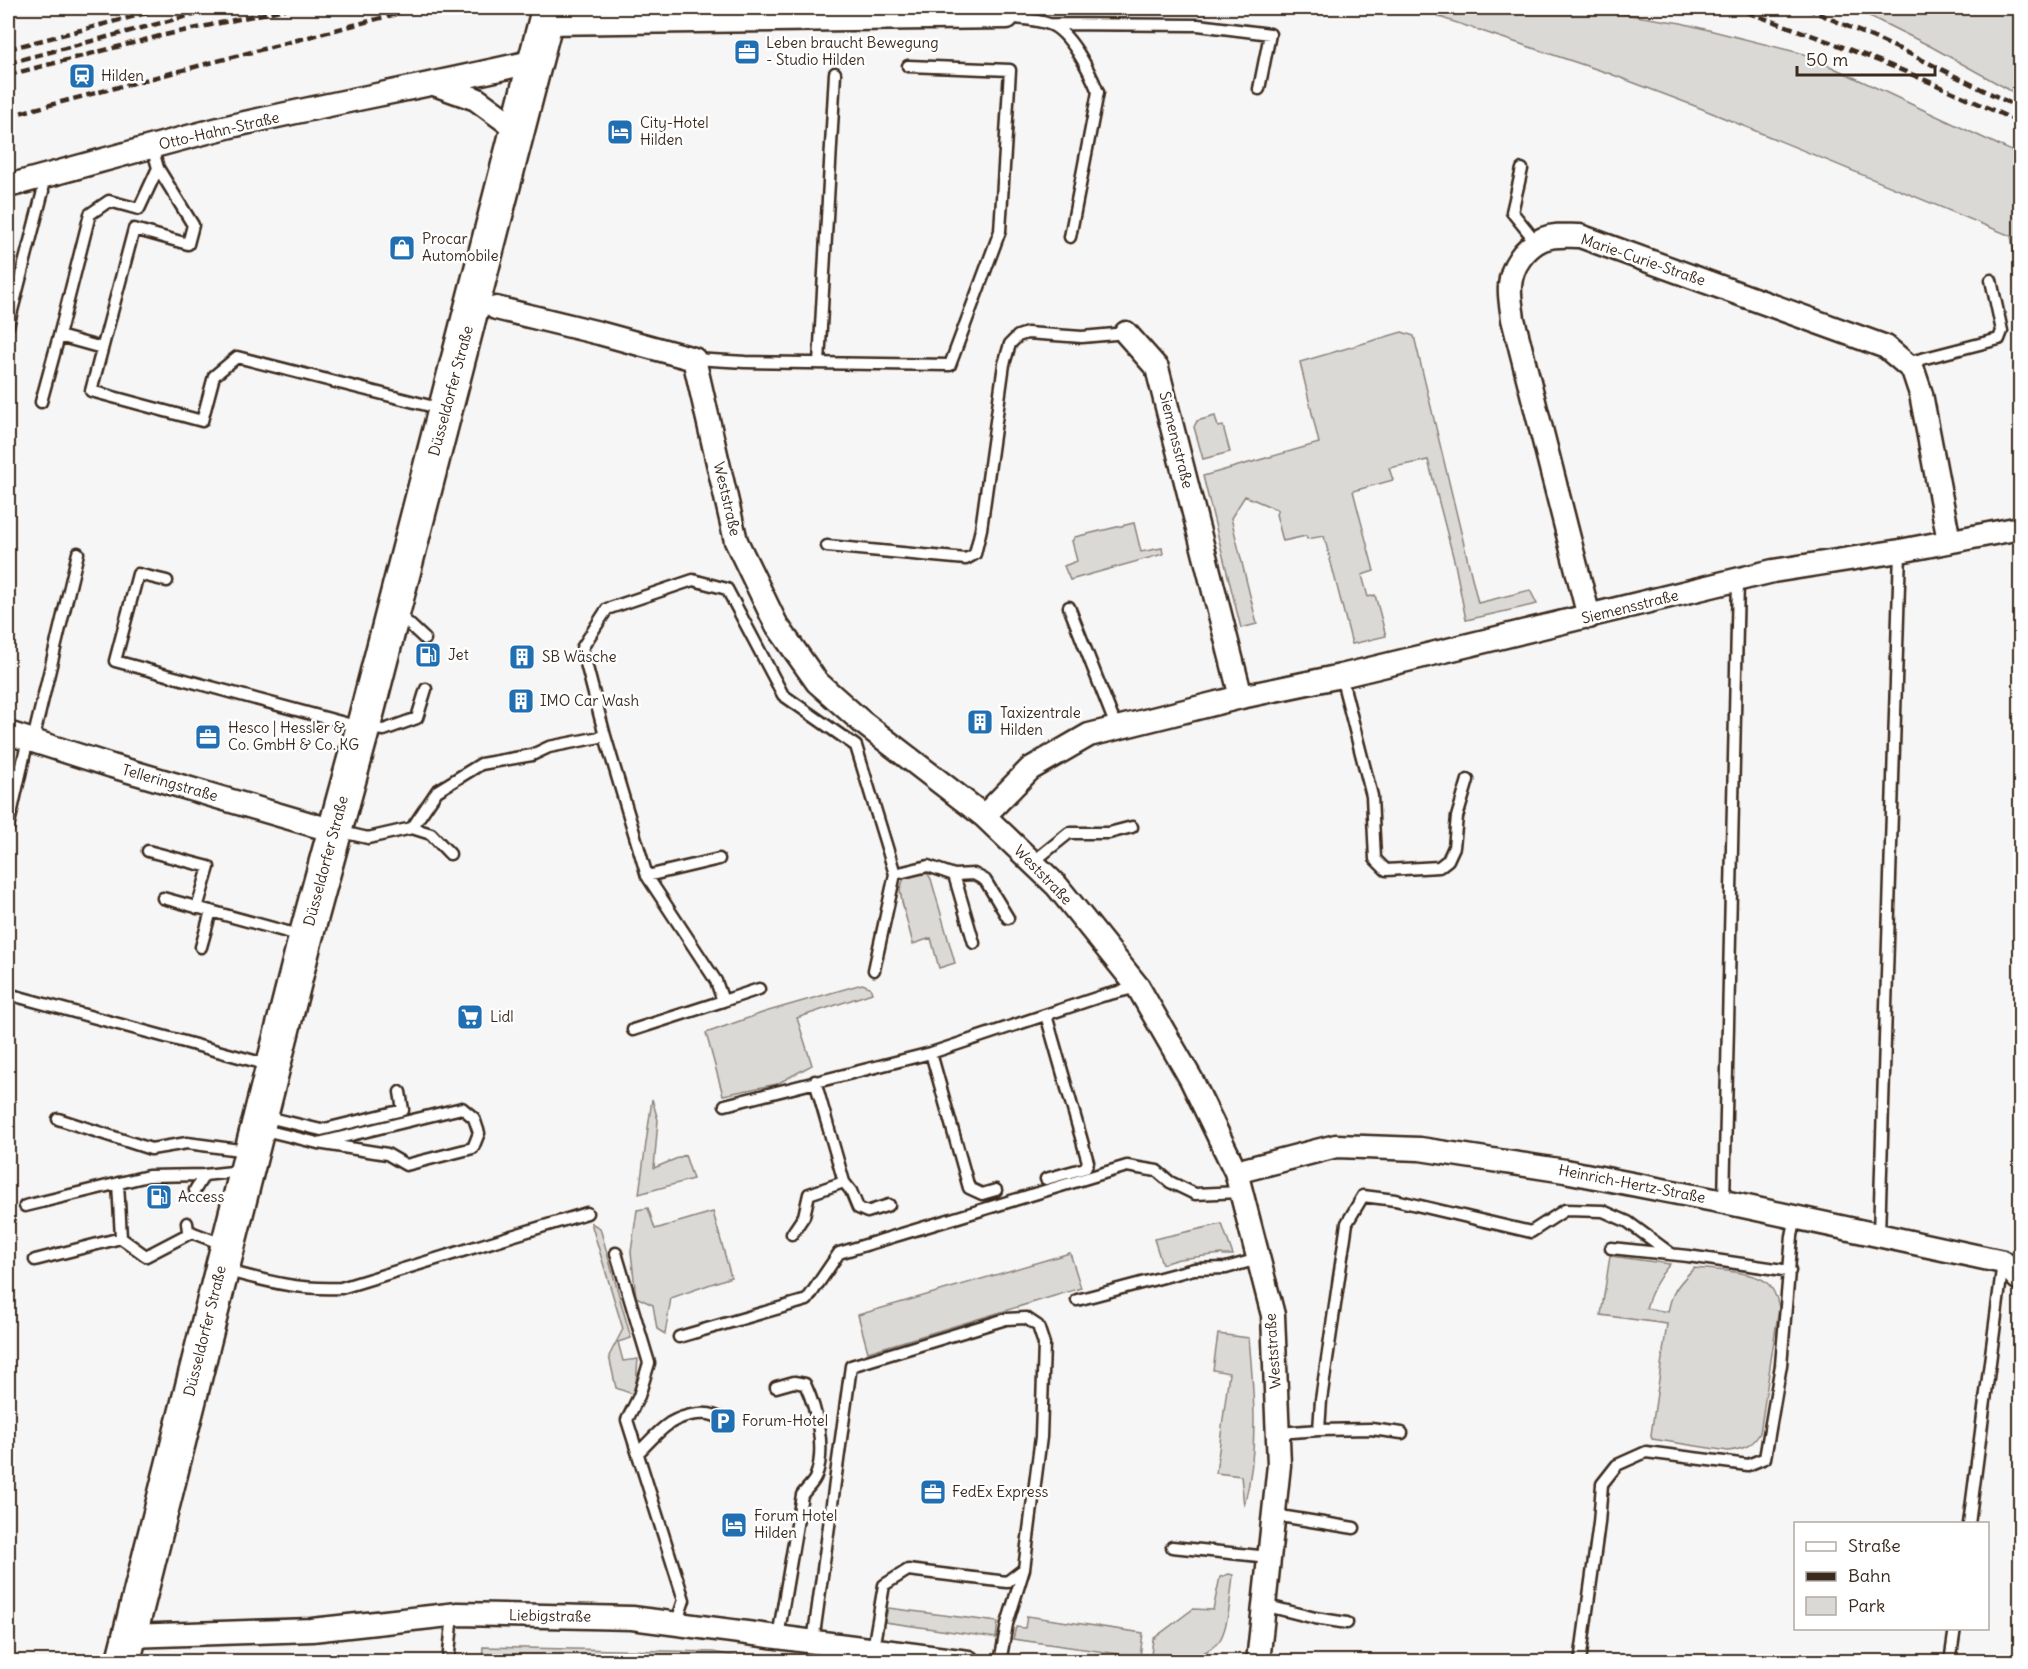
<svg xmlns="http://www.w3.org/2000/svg" width="2028" height="1669" font-family="Delius,sans-serif">
<rect width="100%" height="100%" fill="#f7f6f6"/>
<filter id="ink" filterUnits="userSpaceOnUse"><feTurbulence type="fractalNoise" baseFrequency=".0167" numOctaves="2"/><feDisplacementMap in="SourceGraphic" scale="12" xChannelSelector="R" yChannelSelector="G"/><feConvolveMatrix kernelMatrix="1 2 1 2 8 2 1 2 1" color-interpolation-filters="sRGB"/></filter>
<g filter="url(#ink)">
<path fill="#dbd9d6" stroke="#8b827a" stroke-width="1.5" d="M 1486,8 L 1584,8 L 1681,23 L 1804,54 L 2020,155 L 2020,290 L 2011,236 L 1695,106 L 1608,73 L 1439,17 Z
M 1853,8 L 2020,8 L 2020,96 L 1930,46 Z
M 1402,332 L 1414,336 L 1478,603 L 1530,590 L 1537,604 L 1466,620 L 1455,564 L 1428,460 L 1389,468 L 1393,480 L 1353,491 L 1374,571 L 1362,575 L 1368,597 L 1375,595 L 1386,636 L 1352,644 L 1324,536 L 1307,539 L 1306,536 L 1283,541 L 1276,514 L 1278,510 L 1245,496 L 1231,518 L 1257,624 L 1241,628 L 1203,476 L 1319,443 L 1300,362 Z
M 1215,416 L 1218,427 L 1223,426 L 1230,452 L 1203,459 L 1194,427 L 1197,421 Z
M 1134,523 L 1141,552 L 1162,548 L 1163,554 L 1070,580 L 1064,566 L 1077,561 L 1072,541 L 1075,537 Z
M 922,873 L 928,874 L 931,879 L 955,963 L 939,968 L 931,938 L 913,944 L 902,902 L 900,889 L 904,878 Z
M 862,984 L 870,987 L 872,993 L 797,1018 L 812,1065 L 777,1084 L 723,1095 L 706,1033 L 765,1012 Z
M 652,1099 L 658,1120 L 654,1168 L 685,1155 L 693,1179 L 639,1194 Z
M 648,1208 L 655,1229 L 713,1212 L 731,1277 L 671,1298 L 665,1334 L 657,1329 L 653,1305 L 636,1297 L 631,1252 L 637,1210 Z
M 591,1223 L 600,1228 L 631,1338 L 618,1342 L 623,1361 L 638,1359 L 635,1395 L 616,1388 L 609,1356 L 623,1329 Z
M 1222,1224 L 1233,1255 L 1223,1255 L 1222,1254 L 1179,1259 L 1162,1264 L 1154,1239 Z
M 1070,1253 L 1081,1288 L 868,1352 L 858,1315 Z
M 1610,1256 L 1670,1264 C 1658,1277 1651,1291 1646,1308 L 1668,1312 C 1672,1290 1679,1284 1694,1268 C 1712,1270 1752,1271 1766,1282 C 1774,1288 1777,1298 1779,1307 L 1760,1433 C 1752,1447 1743,1449 1728,1451 L 1652,1439 L 1651,1435 L 1667,1324 L 1601,1315 Z
M 1218,1334 L 1249,1338 C 1254,1394 1259,1451 1244,1506 L 1241,1476 L 1216,1473 L 1229,1373 L 1213,1370 Z
M 1229,1574 L 1233,1575 C 1231,1592 1229,1625 1220,1640 C 1214,1648 1206,1652 1197,1656 C 1181,1663 1167,1662 1151,1655 L 1153,1639 L 1193,1609 L 1213,1610 L 1220,1577 Z
M 888,1608 L 998,1622 L 996,1638 L 885,1622 Z
M 1027,1616 L 1143,1633 L 1140,1657 L 1013,1639 L 1016,1627 L 1025,1628 Z
M 483,1647 L 713,1652 L 761,1661 L 482,1661 Z"/>
<g fill="none" stroke-linecap="round" stroke-linejoin="round">
<defs>
<path id="lane" d="M 1007,17 C 1020,19 1036,19 1049,24 C 1070,31 1090,72 1098,92 L 1070,237
M 1049,24 L 1198,25 L 1270,34 L 1259,89
M 152,147 L 158,168 L 193,225 L 188,244 L 134,229 L 91,391 L 202,421 L 214,376 L 237,357 L 442,409
M 1522,169 L 1512,212 L 1537,243
M 8,326 L 43,191 L 40,177
M 102,348 L 59,336 L 90,214 L 109,201 L 139,209 L 158,168
M 694,359 L 745,362 L 950,365 L 1000,231 L 1010,70 L 908,66
M 819,363 L 835,73
M 1906,363 L 1999,339 L 2002,331 L 1991,280
M 41,402 L 59,336
M 827,546 L 966,559 L 975,554 L 981,529 L 1004,364 L 1010,344 L 1018,336 L 1027,333 L 1082,337 L 1126,333
M 167,581 L 138,574 L 115,661 L 363,728 L 384,730 L 417,718 L 426,689
M 1069,607 L 1117,729
M 397,617 L 408,623 L 425,639
M 1341,676 L 1372,796 L 1375,859 L 1386,870 L 1439,867 L 1448,860 L 1454,847 L 1457,817 L 1468,780
M 605,736 L 647,876 L 716,981 L 723,1001 L 759,989
M 33,740 L 78,553
M 8,828 L 28,739
M 412,828 L 437,791 L 481,764 L 532,755 L 549,747 L 605,736 L 582,648 L 607,609 L 693,580 L 727,589 L 783,695 L 856,746 L 895,874 L 928,866 L 954,875 L 974,943
M 337,831 L 368,838 L 412,828 L 431,834 L 450,854
M 148,851 L 209,867 L 197,908
M 1033,862 L 1069,833 L 1109,833 L 1132,827
M 954,875 L 974,874 L 985,880 L 1008,918
M 647,876 L 719,859
M 163,898 L 302,936
M 201,947 L 211,911
M 874,970 L 895,874
M 8,994 L 269,1065
M 633,1030 L 723,1001
M 931,1053 L 969,1188 L 982,1194 L 996,1190
M 725,1105 L 931,1053 L 1102,996 L 1138,987
M 263,1116 L 321,1130 L 403,1110 L 400,1092
M 58,1119 L 151,1149 L 187,1143 L 247,1151
M 260,1129 L 318,1143 L 462,1108 L 474,1118 L 479,1133 L 473,1148 L 406,1165 L 387,1154 L 318,1143
M 1046,1179 L 1085,1168 L 1088,1162 L 1046,1015
M 844,1182 L 851,1191 L 858,1208 L 867,1212 L 889,1205
M 118,1183 L 121,1238
M 195,1190 L 204,1175 L 242,1171
M 1724,1202 L 1738,581
M 25,1206 L 148,1176 L 204,1175
M 187,1223 L 188,1231 L 225,1245
M 792,1234 L 804,1216 L 809,1194 L 844,1182 L 815,1081
M 1879,1235 L 1900,551
M 1611,1248 L 1688,1256 L 1790,1271
M 616,1253 L 649,1363 L 639,1396 L 627,1420 L 684,1600 L 676,1624
M 35,1260 L 121,1238 L 146,1256 L 192,1232
M 224,1270 C 267,1281 295,1290 341,1288 L 587,1213
M 1077,1300 L 1194,1269 L 1226,1268 L 1258,1259
M 679,1337 L 807,1300 L 839,1253 L 1127,1166 L 1157,1171 L 1170,1182 L 1195,1194 L 1241,1192
M 776,1387 L 794,1382 L 805,1384 C 817,1410 826,1448 816,1476 C 814,1483 806,1489 802,1495 L 778,1637
M 1319,1430 L 1371,1429 L 1402,1433
M 1278,1433 L 1319,1430 L 1321,1400 L 1347,1223 L 1363,1196 L 1395,1200 L 1531,1232 L 1565,1210 L 1603,1211 L 1628,1222 L 1670,1253
M 638,1453 C 648,1443 658,1431 670,1423 C 683,1415 711,1408 723,1421
M 1274,1515 L 1354,1528
M 1969,1524 L 2003,1262
M 1172,1547 L 1269,1557
M 1264,1605 L 1315,1618 L 1347,1623
M 813,1642 L 851,1366 L 1006,1319 L 1026,1318 L 1038,1326 L 1044,1344 L 1041,1437 L 1024,1569 L 1007,1624 L 1000,1662
M 873,1649 L 884,1585 L 908,1570 L 1007,1582 L 1024,1569
M 448,1662 L 453,1615
M 1580,1662 L 1599,1523 L 1602,1484 L 1617,1465 L 1646,1452 L 1748,1465 L 1765,1458 L 1781,1365 L 1792,1236 L 1796,1217
M 1950,1662 L 1955,1628"/>
<path id="street" d="M 545,23 L 1007,17
M 434,84 L 476,99 L 517,129
M 8,186 C 80,167 151,146 223,128 C 327,104 432,85 535,61
M 496,308 L 599,333 L 694,359 L 736,541 L 776,624 L 817,682 L 862,722 L 984,816 L 1057,886 L 1138,987 L 1191,1079 L 1236,1172 L 1273,1315 L 1279,1465 L 1258,1662
M 1126,333 L 1157,368 L 1241,697
M 1589,617 L 1513,319 C 1512,309 1509,297 1510,286 C 1511,266 1525,247 1543,239 C 1555,234 1568,236 1580,236 L 1886,347 L 1913,370 L 1921,394 L 1949,541
M 8,733 L 112,766 L 334,831
M 984,816 L 1030,769 L 1089,735 L 1241,697 L 1341,676 L 1773,571 L 1900,551 L 2020,528
M 1236,1172 L 1336,1146 L 1420,1149 L 1565,1171 L 1724,1202 L 2003,1262 L 2018,1278
M 129,1636 L 312,1630 L 458,1614 L 632,1618 L 968,1662"/>
<path id="primary" d="M 123,1662 L 306,936 L 363,728 L 549,8"/>
</defs>
<use href="#lane" stroke="#3b2a1e" stroke-width="15"/>
<use href="#street" stroke="#3b2a1e" stroke-width="27"/>
<use href="#primary" stroke="#3b2a1e" stroke-width="38"/>
<use href="#lane" stroke="#fff" stroke-width="10"/>
<use href="#street" stroke="#fff" stroke-width="22"/>
<use href="#primary" stroke="#fff" stroke-width="33"/>
<path stroke="#3b2a1e" stroke-width="4.5" stroke-dasharray="9 4.5" stroke-linecap="butt" d="M 1734,8 C 1832,41 1927,78 2020,123
M 1806,8 L 1906,52 L 2020,108
M 8,49 L 166,8
M 8,63 L 218,8
M 8,75 L 160,36 L 290,8
M 8,116 L 419,8"/>
</g>
</g>
<defs>
<symbol id="office-square" viewBox="-11 -11 22 22"><rect x="-9" y="-9" width="18" height="18" rx="4" fill="#1f6fb2" stroke="#fff"/><path d="M-6-3h4V-5.5h4V-3h4V5H-6ZM-1-4.5V-3h2v-1.5ZM-6 0V1H6V0Z" fill="#fff"/></symbol>
<symbol id="station-square" viewBox="-11 -11 22 22"><rect x="-9" y="-9" width="18" height="18" rx="4" fill="#1f6fb2" stroke="#fff"/><path d="M-3-6H3Q5-6 5-4V2Q5 4 3 4L4.5 6H3L1.5 4h-3L-3 6H-4.5L-3 4Q-5 4-5 2V-4Q-5-6-3-6ZM-3.5-4v3h7v-3ZM-3.5 1v1.5H-2V1ZM2 1v1.5H3.5V1Z" fill="#fff"/></symbol>
<symbol id="hotel-square" viewBox="-11 -11 22 22"><rect x="-9" y="-9" width="18" height="18" rx="4" fill="#1f6fb2" stroke="#fff"/><path d="M-6-4.5h1.5V1H6V5H4.5V3h-9V5H-6ZM-4 0a1.8 1.8 0 1 1 3.6 0ZM.5 0V-2.5h3Q6-2.5 6 0Z" fill="#fff"/></symbol>
<symbol id="shop-square" viewBox="-11 -11 22 22"><rect x="-9" y="-9" width="18" height="18" rx="4" fill="#1f6fb2" stroke="#fff"/><path d="M-5-2.5h2.3a2.7 3.5 0 0 1 5.4 0H5L5.5 6h-11ZM-1.5-2.5h3a1.5 2.3 0 0 0-3 0Z" fill="#fff"/></symbol>
<symbol id="fuel-square" viewBox="-11 -11 22 22"><rect x="-9" y="-9" width="18" height="18" rx="4" fill="#1f6fb2" stroke="#fff"/><path d="M-5.5-6h7V0h2V4h1.3V-2.5L3-4.5l.8-.8L6-3V5H2.5V1h-1V6h-7ZM-4.2-4.7v3.2H.2V-4.7Z" fill="#fff"/></symbol>
<symbol id="building-square" viewBox="-11 -11 22 22"><rect x="-9" y="-9" width="18" height="18" rx="4" fill="#1f6fb2" stroke="#fff"/><path d="M-4-6H4V6H1V3H-1V6H-4ZM-2.5-4.3h1.7v1.8h-1.7ZM.8-4.3h1.7v1.8H.8ZM-2.5-1h1.7V.8h-1.7ZM.8-1h1.7V.8H.8Z" fill="#fff"/></symbol>
<symbol id="supermarket-square" viewBox="-11 -11 22 22"><rect x="-9" y="-9" width="18" height="18" rx="4" fill="#1f6fb2" stroke="#fff"/><path d="M-6-5.5h2.5l.6 2H6L4.5 2H-2.5L-4.4-4H-6ZM-1.5 3.2a1.3 1.3 0 1 0 .1 0ZM3 3.2a1.3 1.3 0 1 0 .1 0Z" fill="#fff"/></symbol>
<symbol id="parking-square" viewBox="-11 -11 22 22"><rect x="-9" y="-9" width="18" height="18" rx="4" fill="#1f6fb2" stroke="#fff"/><path d="M-3.5-5.5H1a3.5 3.5 0 0 1 0 7H-1V5.5H-3.5ZM-1-3.4V-.6H.8a1.4 1.4 0 0 0 0-2.8Z" fill="#fff"/></symbol>
</defs>
<g fill-rule="evenodd">
<use href="#office-square" x="732" y="37" width="30" height="30"/>
<use href="#station-square" x="67" y="61" width="30" height="30"/>
<use href="#hotel-square" x="605" y="117" width="30" height="30"/>
<use href="#shop-square" x="387" y="233" width="30" height="30"/>
<use href="#fuel-square" x="413" y="640" width="30" height="30"/>
<use href="#building-square" x="507" y="642" width="30" height="30"/>
<use href="#building-square" x="506" y="686" width="30" height="30"/>
<use href="#building-square" x="965" y="707" width="30" height="30"/>
<use href="#office-square" x="193" y="722" width="30" height="30"/>
<use href="#supermarket-square" x="455" y="1002" width="30" height="30"/>
<use href="#fuel-square" x="144" y="1182" width="30" height="30"/>
<use href="#parking-square" x="708" y="1406" width="30" height="30"/>
<use href="#office-square" x="918" y="1477" width="30" height="30"/>
<use href="#hotel-square" x="719" y="1510" width="30" height="30"/>
</g>
<g text-anchor="middle" stroke-width="5" stroke-linejoin="round" paint-order="stroke">
<g font-size="15" fill="#3b2a1e" stroke="#fff" text-anchor="start">
<text x="766" y="48">Leben braucht Bewegung<tspan x="766" dy="17">- Studio Hilden</tspan></text>
<text x="101" y="81">Hilden</text>
<text x="640" y="128">City-Hotel<tspan x="640" dy="17">Hilden</tspan></text>
<text x="422" y="244">Procar<tspan x="422" dy="17">Automobile</tspan></text>
<text x="448" y="660">Jet</text>
<text x="542" y="662">SB Wäsche</text>
<text x="540" y="706">IMO Car Wash</text>
<text x="1000" y="718">Taxizentrale<tspan x="1000" dy="17">Hilden</tspan></text>
<text x="228" y="733">Hesco | Hessler &amp;<tspan x="228" dy="17">Co. GmbH &amp; Co. KG</tspan></text>
<text x="490" y="1022">Lidl</text>
<text x="178" y="1202">Access</text>
<text x="742" y="1426">Forum-Hotel</text>
<text x="952" y="1497">FedEx Express</text>
<text x="754" y="1521">Forum Hotel<tspan x="754" dy="17">Hilden</tspan></text>
</g>
<g font-size="15" fill="#3b2a1e" stroke="#fff">
<text transform="translate(219 131) rotate(-13)" y="5">Otto-Hahn-Straße</text>
<text transform="translate(1643 260) rotate(19)" y="5">Marie-Curie-Straße</text>
<text transform="translate(451 391) rotate(-75)" y="5">Düsseldorfer Straße</text>
<text transform="translate(1176 440) rotate(76)" y="5">Siemensstraße</text>
<text transform="translate(727 499) rotate(77)" y="5">Weststraße</text>
<text transform="translate(1630 607) rotate(-14)" y="5">Siemensstraße</text>
<text transform="translate(170 783) rotate(16)" y="5">Telleringstraße</text>
<text transform="translate(326 861) rotate(-75)" y="5">Düsseldorfer Straße</text>
<text transform="translate(1043 875) rotate(46)" y="5">Weststraße</text>
<text transform="translate(1632 1184) rotate(11)" y="5">Heinrich-Hertz-Straße</text>
<text transform="translate(205 1331) rotate(-76)" y="5">Düsseldorfer Straße</text>
<text transform="translate(1273 1351) rotate(-94)" y="5">Weststraße</text>
<text transform="translate(550 1616) rotate(1)" y="5">Liebigstraße</text>
</g>
</g>
<rect width="2028" height="1669" fill="none" stroke="#fff" stroke-width="30"/>
<rect x="15" y="15" width="1998" height="1639" fill="none" stroke="#3b2a1e" stroke-width="2" filter="url(#ink)"/>
<rect x="1794" y="1522" width="195" height="108" fill="#ffffff" stroke="#b1aaa5" stroke-width="1.5"/>
<rect x="1806" y="1542" width="30" height="9" fill="#ffffff" stroke="#b1aaa5" stroke-width="1.5"/>
<text x="1848" y="1552" font-size="18" fill="#3b2a1e">Straße</text>
<rect x="1806" y="1572" width="30" height="9" fill="#3b2a1e" stroke="#b1aaa5" stroke-width="1.5"/>
<text x="1848" y="1582" font-size="18" fill="#3b2a1e">Bahn</text>
<rect x="1806" y="1597" width="30" height="18" fill="#dbd9d6" stroke="#b1aaa5" stroke-width="1.5"/>
<text x="1848" y="1612" font-size="18" fill="#3b2a1e">Park</text>
<path d="M1797 66v9h138v-9" fill="none" stroke="#3b2a1e" stroke-width="3"/>
<text x="1806" y="66" font-size="18" fill="#3b2a1e" stroke="#ffffff" stroke-width="4.5" paint-order="stroke">50 m</text>
</svg>
